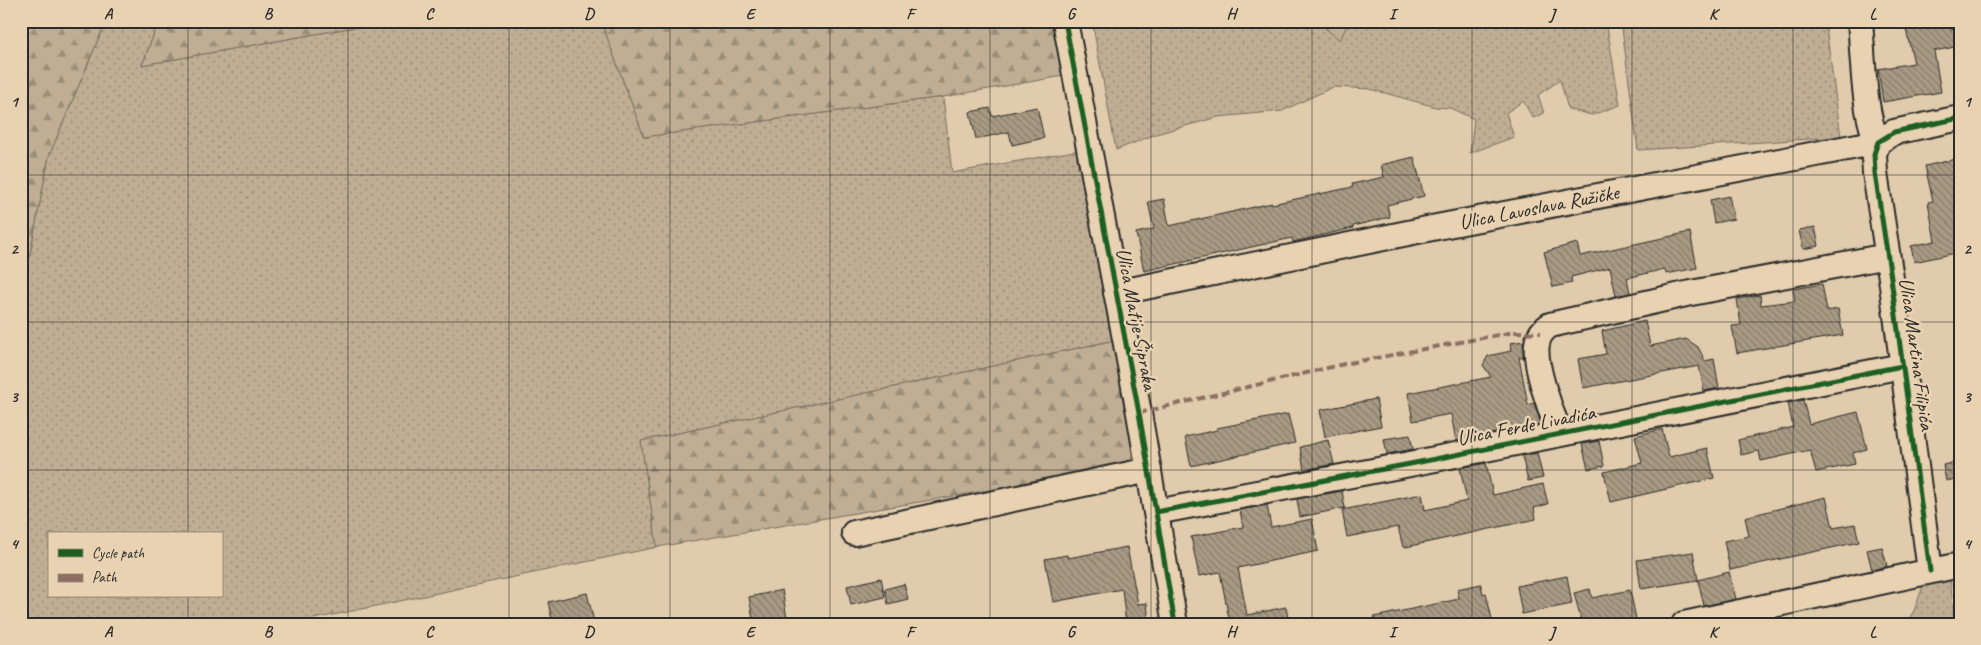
<svg xmlns="http://www.w3.org/2000/svg" width="1981" height="645" font-family="Caveat,sans-serif">
<defs>
<pattern id="grass-dots" width="8" height="8" patternUnits="userSpaceOnUse" patternTransform="scale(1.25)"><rect width="8" height="8" fill="#bfae94"/><path d="M2 2h.1M6 6h.1" fill="none" stroke="#9b8e79" stroke-width="1.8" stroke-linecap="round"/></pattern>
<pattern id="forest-firs" width="22" height="20" patternUnits="userSpaceOnUse" patternTransform="scale(1.25)"><rect width="22" height="20" fill="#bfae94"/><path d="M5 1l3.5 6h-7zM16 11l3.5 6h-7z" fill="#9b8e79"/></pattern>
<pattern id="building-back-hatch" width="6" height="6" patternUnits="userSpaceOnUse" patternTransform="scale(1.25)"><rect width="6" height="6" fill="#a89a83"/><path d="M-1 5l2 2M0 0l6 6M5-1l2 2" fill="none" stroke="#897e6b"/></pattern>
</defs>
<rect width="100%" height="100%" fill="#e0cbac"/>
<filter id="ink" filterUnits="userSpaceOnUse"><feTurbulence type="fractalNoise" baseFrequency=".02" numOctaves="2"/><feDisplacementMap in="SourceGraphic" scale="10" xChannelSelector="R" yChannelSelector="G"/><feConvolveMatrix kernelMatrix="1 2 1 2 8 2 1 2 1" color-interpolation-filters="sRGB"/></filter>
<g filter="url(#ink)">
<path fill="url(#grass-dots)" stroke="#756c60" fill-rule="evenodd" d="M 106,21 L 159,21 L 142,65 L 388,21 L 601,21 L 644,137 L 943,97 L 952,173 L 1080,150 L 1120,339 L 641,441 L 657,547 L 290,624 L 21,624 L 21,300 L 49,156 ZM 49,534 L 221,534 L 221,596 L 49,596 Z
M 1092,21 L 1606,21 L 1620,105 L 1592,115 L 1568,109 L 1560,80 L 1538,95 L 1544,113 L 1533,118 L 1523,101 L 1506,113 L 1514,137 L 1470,153 L 1474,119 L 1450,108 L 1436,107 L 1370,89 L 1333,87 L 1282,111 L 1218,117 L 1156,134 L 1116,150 Z
M 1621,21 L 1825,21 L 1841,137 L 1638,150 Z
M 1950,578 L 1955,624 L 1905,624 L 1914,611 L 1923,586 Z"/>
<path fill="url(#forest-firs)" stroke="#756c60" d="M 21,21 L 106,21 L 49,156 L 21,300 Z
M 159,21 L 388,21 L 142,65 Z
M 601,21 L 1059,21 L 1069,75 L 943,97 L 644,137 Z
M 1322,21 L 1349,21 L 1340,40 L 1326,29 Z
M 1120,339 L 1135,465 L 657,547 L 641,441 Z"/>
<path fill="url(#building-back-hatch)" stroke="#2b2b2b" d="M 1904,21 L 1950,21 L 1951,29 L 1960,27 L 1960,46 L 1934,51 L 1941,92 L 1883,102 L 1878,69 L 1914,63 Z
M 1037,107 L 1044,138 L 1012,145 L 1009,132 L 976,139 L 970,112 L 990,108 L 992,116 Z
M 1414,157 L 1424,196 L 1387,205 L 1390,217 L 1353,226 L 1353,228 L 1293,242 L 1292,238 L 1144,271 L 1136,233 L 1154,229 L 1148,202 L 1164,199 L 1169,226 L 1272,203 L 1272,204 L 1353,187 L 1352,184 L 1384,177 L 1381,165 Z
M 1956,159 L 1960,174 L 1960,252 L 1914,262 L 1911,246 L 1935,241 L 1928,202 L 1933,201 L 1925,166 Z
M 1729,196 L 1734,219 L 1714,223 L 1710,200 Z
M 1815,227 L 1819,246 L 1803,249 L 1799,230 Z
M 1690,232 L 1697,268 L 1666,274 L 1665,269 L 1627,278 L 1630,293 L 1616,296 L 1610,267 L 1571,277 L 1572,283 L 1553,287 L 1544,252 L 1577,243 L 1580,256 Z
M 1822,284 L 1827,311 L 1838,309 L 1843,335 L 1737,353 L 1732,326 L 1741,325 L 1737,299 L 1760,295 L 1761,305 L 1795,301 L 1793,289 Z
M 1645,321 L 1650,346 L 1686,339 L 1698,347 L 1705,361 L 1714,359 L 1719,388 L 1704,391 L 1699,366 L 1583,388 L 1578,359 L 1606,354 L 1602,331 Z
M 1524,341 L 1523,357 L 1519,357 L 1528,405 L 1534,403 L 1541,424 L 1456,441 L 1451,414 L 1413,421 L 1408,393 L 1491,377 L 1483,365 L 1488,356 L 1511,351 L 1510,343 Z
M 1376,399 L 1381,426 L 1325,437 L 1320,410 Z
M 1803,400 L 1809,424 L 1858,412 L 1867,449 L 1853,453 L 1855,464 L 1816,472 L 1810,450 L 1761,461 L 1759,451 L 1741,455 L 1738,440 L 1793,427 L 1788,403 Z
M 1288,414 L 1295,443 L 1191,466 L 1185,437 L 1217,430 L 1217,428 Z
M 1662,429 L 1669,457 L 1707,448 L 1714,478 L 1611,502 L 1604,472 L 1642,463 L 1635,436 Z
M 1410,435 L 1413,449 L 1387,454 L 1384,439 Z
M 1328,440 L 1334,464 L 1304,470 L 1300,447 Z
M 1599,441 L 1604,466 L 1588,469 L 1582,444 Z
M 1537,453 L 1543,478 L 1528,481 L 1522,456 Z
M 1960,461 L 1960,478 L 1946,481 L 1943,465 Z
M 1486,463 L 1493,495 L 1543,484 L 1548,504 L 1534,508 L 1536,519 L 1406,547 L 1403,547 L 1398,527 L 1347,537 L 1342,510 L 1422,494 L 1425,510 L 1467,501 L 1460,468 Z
M 1342,491 L 1345,508 L 1300,517 L 1297,499 Z
M 1826,497 L 1833,528 L 1855,524 L 1859,542 L 1730,570 L 1724,541 L 1749,536 L 1745,517 Z
M 1267,505 L 1271,527 L 1312,519 L 1318,551 L 1238,568 L 1247,615 L 1286,607 L 1289,624 L 1230,624 L 1220,572 L 1199,576 L 1191,537 L 1243,527 L 1240,510 Z
M 1127,547 L 1138,604 L 1147,603 L 1149,624 L 1126,624 L 1122,589 L 1053,602 L 1045,559 L 1067,555 L 1068,558 Z
M 1882,547 L 1887,566 L 1872,570 L 1867,550 Z
M 1693,552 L 1698,580 L 1641,589 L 1637,560 Z
M 1729,572 L 1736,599 L 1704,606 L 1698,580 Z
M 1567,576 L 1572,604 L 1522,614 L 1517,586 Z
M 881,578 L 885,597 L 851,605 L 847,586 Z
M 904,584 L 908,599 L 888,604 L 885,589 Z
M 1481,584 L 1483,594 L 1486,593 L 1493,624 L 1375,624 L 1374,617 L 1459,599 L 1457,589 Z
M 1590,589 L 1592,598 L 1630,590 L 1637,624 L 1582,624 L 1574,593 Z
M 782,590 L 788,624 L 754,624 L 749,597 Z
M 587,593 L 594,622 L 585,624 L 553,624 L 548,602 Z"/>
<g fill="none" stroke-linecap="round" stroke-linejoin="round">
<defs>
<path id="minor" d="M 1065,21 L 1139,413 L 1175,624
M 1860,21 C 1863,53 1863,115 1878,142 L 1874,154 L 1875,173 L 1891,278 L 1930,571
M 1116,293 L 1437,227 L 1878,142 L 1894,132 L 1960,118
M 1560,434 C 1552,415 1531,359 1538,340 C 1540,333 1544,329 1550,325 L 1686,294 L 1887,256
M 1156,512 L 1410,464 L 1902,366
M 854,533 L 1149,470
M 1684,624 L 1960,565"/>
</defs>
<use href="#minor" stroke="#2b2b2b" stroke-width="28"/>
<path stroke="#2b2b2b" stroke-width="3" stroke-dasharray="1 4" stroke-linecap="butt" d="M 1657,624 L 1664,622"/>
<use href="#minor" stroke="#e8d2b1" stroke-width="24"/>
<path stroke="#8d6e63" stroke-width="4" stroke-dasharray="8 4" stroke-linecap="butt" d="M 1139,413 L 1344,364 L 1514,332 L 1541,333"/>
<defs>
<path id="cycleway" d="M 1065,21 L 1139,413 L 1175,624
M 1156,512 L 1410,464 L 1902,366
M 1930,571 L 1891,278 L 1875,173 L 1874,154 L 1878,142 L 1894,132 L 1960,118"/>
</defs>
<use href="#cycleway" stroke="#e8d2b1" stroke-width="8"/>
<use href="#cycleway" stroke="#1b5e20" stroke-width="5"/>
</g>
</g>
<path fill="none" stroke="#2b2b2b" stroke-width="1" stroke-opacity="0.55" d="M 188,21 L 188,534M 348,21 L 348,624M 509,21 L 509,624M 670,21 L 670,624M 830,21 L 830,624M 990,21 L 990,624M 1151,21 L 1151,624M 1312,21 L 1312,624M 1472,21 L 1472,624M 1632,21 L 1632,624M 1793,21 L 1793,624M 21,175 L 1960,175M 21,322 L 1960,322M 21,470 L 1960,470M 188,596 L 188,624"/>
<g text-anchor="middle" stroke-width="5" stroke-linejoin="round" paint-order="stroke">
<g font-size="21" fill="#2b2b2b" stroke="#e8d2b1">
<text transform="translate(1539 207) rotate(-11)" y="7">Ulica Lavoslava Ružičke</text>
<text transform="translate(1137 319) rotate(79)" y="7">Ulica Matije Šipraka</text>
<text transform="translate(1917 354) rotate(82)" y="7">Ulica Martina Filipića</text>
<text transform="translate(1526 425) rotate(-11)" y="7">Ulica Ferde Livadića</text>
</g>
</g>
<rect width="1981" height="645" fill="none" stroke="#e8d2b1" stroke-width="55"/>
<rect x="48" y="532" width="175" height="65" fill="#e8d2b1" stroke="#9c8f7b"/>
<rect x="58" y="549" width="25" height="8" fill="#1b5e20" stroke="#9c8f7b"/>
<text x="92" y="558" font-size="15" fill="#2b2b2b">Cycle path</text>
<rect x="58" y="574" width="25" height="8" fill="#8d6e63" stroke="#9c8f7b"/>
<text x="92" y="582" font-size="15" fill="#2b2b2b">Path</text>
<rect x="28" y="28" width="1926" height="590" fill="none" stroke="#2b2b2b" stroke-width="2"/>
<g font-size="16" text-anchor="middle" font-weight="bold" fill="#2b2b2b">
<text x="108" y="19">A</text>
<text x="268" y="19">B</text>
<text x="429" y="19">C</text>
<text x="589" y="19">D</text>
<text x="750" y="19">E</text>
<text x="910" y="19">F</text>
<text x="1071" y="19">G</text>
<text x="1231" y="19">H</text>
<text x="1392" y="19">I</text>
<text x="1552" y="19">J</text>
<text x="1713" y="19">K</text>
<text x="1873" y="19">L</text>
<text x="14" y="107">1</text>
<text x="1967" y="107">1</text>
<text x="14" y="254">2</text>
<text x="1967" y="254">2</text>
<text x="14" y="402">3</text>
<text x="1967" y="402">3</text>
<text x="14" y="549">4</text>
<text x="1967" y="549">4</text>
<text x="108" y="637">A</text>
<text x="268" y="637">B</text>
<text x="429" y="637">C</text>
<text x="589" y="637">D</text>
<text x="750" y="637">E</text>
<text x="910" y="637">F</text>
<text x="1071" y="637">G</text>
<text x="1231" y="637">H</text>
<text x="1392" y="637">I</text>
<text x="1552" y="637">J</text>
<text x="1713" y="637">K</text>
<text x="1873" y="637">L</text>
</g>
</svg>
